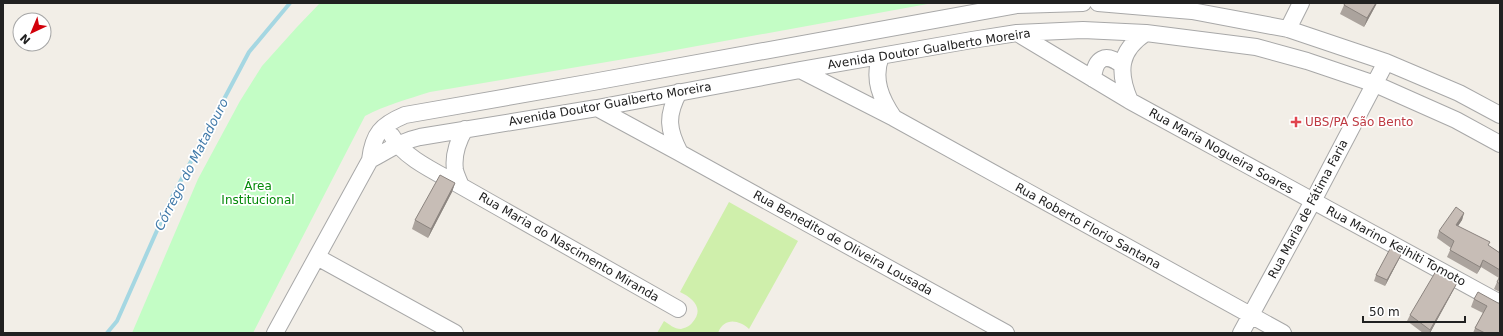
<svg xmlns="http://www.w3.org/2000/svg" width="1503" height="336" font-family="'DejaVu Sans',sans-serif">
<rect width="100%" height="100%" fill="#f2eee7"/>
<path fill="#cfefab" d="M 729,202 L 798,241 L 749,329 C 739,320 724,317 718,333 L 657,333 L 664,321 C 669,324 674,329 681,329 C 685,328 690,326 692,323 C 705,309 693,298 680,292 Z"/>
<path fill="#c3fdc5" d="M 320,3 L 358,4 L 933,3 L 648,55 L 430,92 C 408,99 386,105 365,116 L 253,333 L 132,333 L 198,179 L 240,101 L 262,66 L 297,27 Z"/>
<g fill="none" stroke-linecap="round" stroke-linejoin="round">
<path stroke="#a5d7e2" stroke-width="4" d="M 107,333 L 117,321 L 170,201 L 249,52 L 290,3"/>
<defs>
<path id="minor" d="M 1098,3 L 1192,11 L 1288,29 L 1386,62 L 1459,93 L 1500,115
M 1288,29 L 1301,3
M 1017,33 L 1130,101 L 1500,303
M 800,70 L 894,118 C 881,99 872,79 881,56
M 1093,79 C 1095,58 1105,52 1122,65
M 1130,101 C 1118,73 1118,51 1146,33
M 597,108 L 680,153 C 668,130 666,116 679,92
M 894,118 L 1283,333
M 392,136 C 402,157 440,174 461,186 C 459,181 456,175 455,170 C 453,156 458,141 465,129
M 680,153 L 1006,333
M 370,160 C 387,151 401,141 420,137 L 597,108 L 800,70 L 972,40 L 1017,33 L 1083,30 L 1146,33 L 1256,47 L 1307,61 L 1375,84 L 1456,120 L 1500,144
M 461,186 L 678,309
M 317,257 L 455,333
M 275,333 L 370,160 C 373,134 381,125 405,115 L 593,82 L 1017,5 L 1083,3
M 1241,333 L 1313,201 L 1386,62"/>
</defs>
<use href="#minor" stroke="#a8a8a8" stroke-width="18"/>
<use href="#minor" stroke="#fff" stroke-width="16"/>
</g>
<path fill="#aba39d" d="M 1377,3 L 1364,27 L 1340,14 L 1344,5 Z
M 455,183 L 452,192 L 428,238 L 412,229 L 415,220 Z
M 1464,213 L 1462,220 L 1458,226 L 1500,253 L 1500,292 L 1494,289 L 1497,282 L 1499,278 L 1481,267 L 1477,274 L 1447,257 L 1451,248 L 1437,238 L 1439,231 Z
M 1402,253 L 1399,259 L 1385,286 L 1374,281 L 1376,275 Z
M 1454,289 L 1430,333 L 1423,333 L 1407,321 L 1410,315 Z
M 1474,299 L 1498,303 L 1500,333 L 1473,333 L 1475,328 L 1483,313 L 1471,307 Z"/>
<path fill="#8b847f" d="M 1376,3 L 1377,3 L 1364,27 L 1367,18 Z
M 455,183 L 452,192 L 428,238 L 431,229 Z
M 1464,213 L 1462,220 L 1454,232 L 1456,225 Z
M 1402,253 L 1399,259 L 1385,286 L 1387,280 Z
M 1483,260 L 1481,267 L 1477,274 Z
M 1457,283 L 1454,289 L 1430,333 L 1429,333 Z"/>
<path fill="#c7bdb6" stroke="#8b847f" d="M 1345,3 L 1376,3 L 1367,18 L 1344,5 Z
M 440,175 L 455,183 L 431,229 L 415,220 Z
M 1456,207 L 1464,213 L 1456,225 L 1490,242 L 1488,245 L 1500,253 L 1500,270 L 1483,260 L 1480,267 L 1450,250 L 1454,241 L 1439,231 Z
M 1391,247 L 1402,253 L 1387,280 L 1376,275 Z
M 1436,271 L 1457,283 L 1430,330 L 1410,315 Z
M 1500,276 L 1500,284 L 1497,282 Z
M 1478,292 L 1498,303 L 1500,303 L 1500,333 L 1485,333 L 1475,328 L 1487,306 L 1474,299 Z"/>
<path fill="#e0444e" stroke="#fff" stroke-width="1.5" d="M1294 116h4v4h4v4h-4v4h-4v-4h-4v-4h4z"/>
<g text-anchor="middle" stroke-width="3.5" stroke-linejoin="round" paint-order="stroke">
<g font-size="12" fill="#212121" stroke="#fff">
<text transform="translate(929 49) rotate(-9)" y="4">Avenida Doutor Gualberto Moreira</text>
<text transform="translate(610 104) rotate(-10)" y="4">Avenida Doutor Gualberto Moreira</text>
<text transform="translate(1221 151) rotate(29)" y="4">Rua Maria Nogueira Soares</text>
<text transform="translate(1308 209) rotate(-62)" y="4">Rua Maria de Fátima Faria</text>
<text transform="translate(1088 226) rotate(29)" y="4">Rua Roberto Florio Santana</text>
<text transform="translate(843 243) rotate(29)" y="4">Rua Benedito de Oliveira Lousada</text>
<text transform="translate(1396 246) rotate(28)" y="4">Rua Marino Keihiti Tomoto</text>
<text transform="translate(569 247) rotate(30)" y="4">Rua Maria do Nascimento Miranda</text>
</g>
<g font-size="12" fill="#be3a42" stroke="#fff" text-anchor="start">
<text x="1305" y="126">UBS/PA São Bento</text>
</g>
<g font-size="12" fill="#048a09" stroke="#fff">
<text x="258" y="190">Área<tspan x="258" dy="14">Institucional</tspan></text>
</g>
<g font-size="13" font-style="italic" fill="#4079a8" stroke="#fff">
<text transform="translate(191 164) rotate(-63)" y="5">Córrego do Matadouro</text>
</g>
</g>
<rect width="1503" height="336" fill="none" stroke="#212121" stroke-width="8"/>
<g transform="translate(32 32) rotate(224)"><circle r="19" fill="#ffffff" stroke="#a6a6a6"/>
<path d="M0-3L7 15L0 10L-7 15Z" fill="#d2000a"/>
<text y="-6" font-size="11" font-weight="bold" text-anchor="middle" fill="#212121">N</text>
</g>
<path d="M1363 316v6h102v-6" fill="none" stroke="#212121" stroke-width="2"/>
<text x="1369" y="316" font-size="12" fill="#212121" stroke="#ffffff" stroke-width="3" paint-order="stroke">50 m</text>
</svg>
